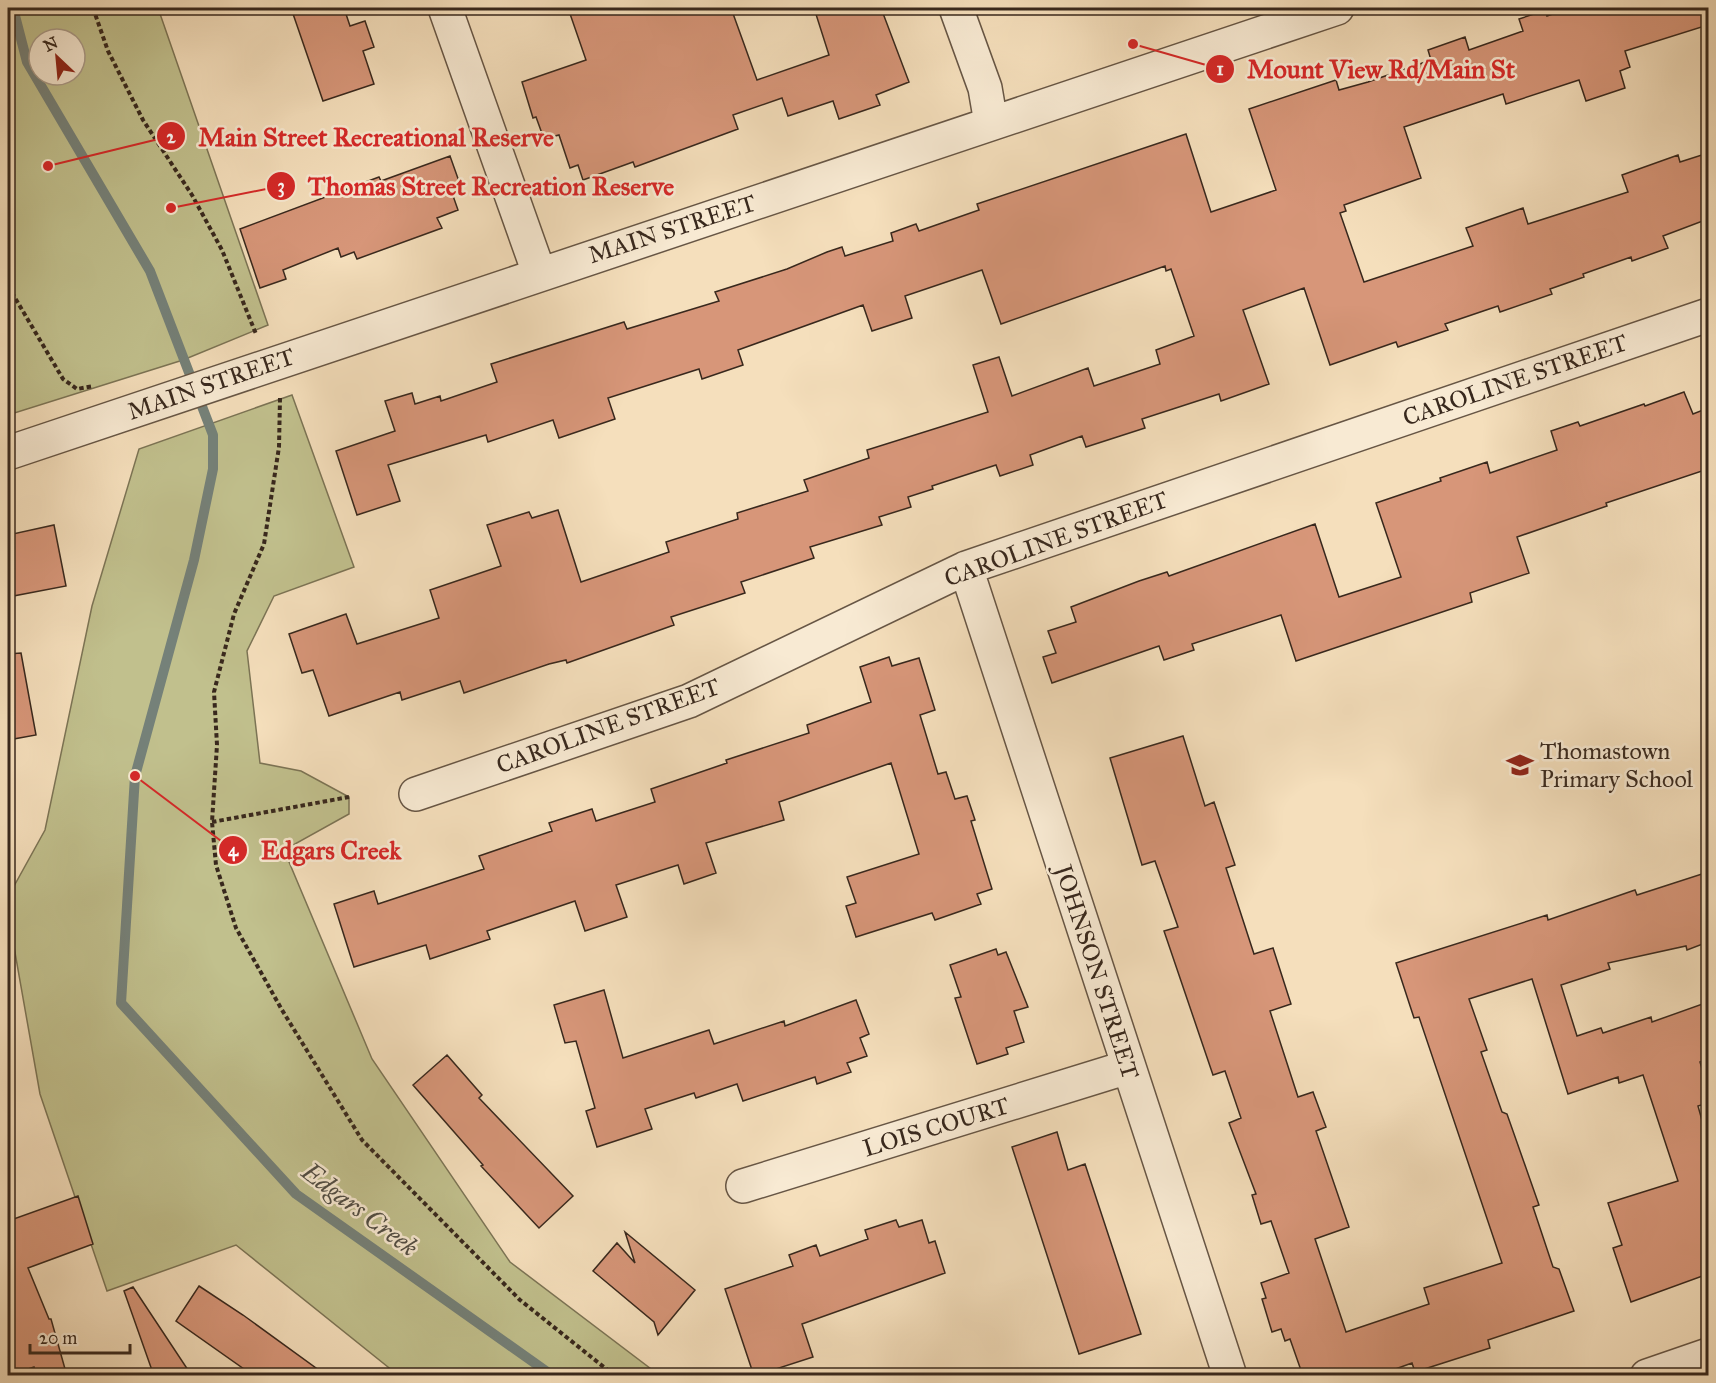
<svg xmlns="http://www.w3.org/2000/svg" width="1716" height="1383" font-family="'IM FELL Great Primer',serif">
<rect width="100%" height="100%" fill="#f5dfbc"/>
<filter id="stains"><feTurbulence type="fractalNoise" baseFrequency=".00333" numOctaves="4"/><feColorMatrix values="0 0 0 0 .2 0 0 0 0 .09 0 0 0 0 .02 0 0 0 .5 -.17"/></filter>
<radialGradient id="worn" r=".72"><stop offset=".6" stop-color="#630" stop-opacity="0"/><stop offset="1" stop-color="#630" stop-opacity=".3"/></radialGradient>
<path fill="#c1c08d" stroke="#7c7455" stroke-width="1.5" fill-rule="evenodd" d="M 8,8 L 158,8 L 268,325 L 183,360 L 8,415 ZM 39,39 L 75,39 L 75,75 L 39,75 Z
M 292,395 L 354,567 L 274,596 L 247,651 L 260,763 L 301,771 L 349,797 L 349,814 L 284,850 L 372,1059 L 510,1262 L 659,1375 L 398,1375 L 236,1245 L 107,1291 L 40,1094 L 8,913 L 8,897 L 45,830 L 92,606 L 139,449 Z"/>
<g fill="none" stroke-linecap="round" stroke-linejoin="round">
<path stroke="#758179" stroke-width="10" d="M 13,8 L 27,62 L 150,271 L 213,435 L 213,469 L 194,560 L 135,776 L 121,1003 L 296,1194 L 553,1376"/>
</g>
<path fill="#d79679" stroke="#38281d" stroke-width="1.5" d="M 291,8 L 344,8 L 350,26 L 365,21 L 374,47 L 363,51 L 374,84 L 323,101 Z
M 568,8 L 731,8 L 757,80 L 829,55 L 814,8 L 881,8 L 909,82 L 876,95 L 880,105 L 839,119 L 833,101 L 788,116 L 782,98 L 733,115 L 738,129 L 635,167 L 633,162 L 583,180 L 578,165 L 570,168 L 559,135 L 544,139 L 536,117 L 533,118 L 522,82 L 586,60 Z
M 1571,8 L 1708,8 L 1708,25 L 1625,51 L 1630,67 L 1620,71 L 1625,88 L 1586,101 L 1579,80 L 1506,104 L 1503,94 L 1404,127 L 1421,178 L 1344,205 L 1346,211 L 1340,213 L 1364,282 L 1473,246 L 1466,228 L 1523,208 L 1528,224 L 1628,192 L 1622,175 L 1678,155 L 1680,162 L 1708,153 L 1708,219 L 1663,236 L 1668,248 L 1632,261 L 1631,257 L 1583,274 L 1584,277 L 1550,289 L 1552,294 L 1500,312 L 1498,306 L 1445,324 L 1448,330 L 1398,347 L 1396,342 L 1330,365 L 1304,288 L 1243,310 L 1269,384 L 1221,401 L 1219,394 L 1142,419 L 1145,428 L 1086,447 L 1082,436 L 1030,455 L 1033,465 L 1000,476 L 996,465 L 932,486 L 933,489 L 908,497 L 911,507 L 879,517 L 882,525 L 810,547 L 814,558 L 741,582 L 745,593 L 671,617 L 674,625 L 567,663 L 566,660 L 549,664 L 464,693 L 460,681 L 402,700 L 400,692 L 329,716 L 313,670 L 302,673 L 289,634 L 346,614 L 357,644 L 439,618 L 430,590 L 501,566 L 487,525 L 529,512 L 532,518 L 558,510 L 581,582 L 669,552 L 666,542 L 738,519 L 737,513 L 808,491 L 804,480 L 869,458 L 867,450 L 988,412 L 973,365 L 999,357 L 1012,396 L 1088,368 L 1094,386 L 1160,364 L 1156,350 L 1194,336 L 1171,269 L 1166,271 L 1165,266 L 1001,324 L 982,270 L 905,296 L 912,318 L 872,331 L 863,305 L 738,350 L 743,365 L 702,379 L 699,369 L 608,398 L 615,419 L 559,438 L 553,420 L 488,442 L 486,435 L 388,465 L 400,501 L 357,515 L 336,451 L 395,431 L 385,401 L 412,393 L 415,404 L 440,396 L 441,401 L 497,382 L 491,364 L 624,322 L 627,329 L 719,301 L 715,292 L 787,269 L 827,252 L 842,247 L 845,256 L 893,241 L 891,233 L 916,224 L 919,231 L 979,210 L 977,204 L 1186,134 L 1211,212 L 1276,190 L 1249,109 L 1336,80 L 1339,90 L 1368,82 L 1431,60 L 1428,50 L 1465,37 L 1469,50 L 1523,31 L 1519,19 L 1546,10 L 1547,16 Z
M 450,156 L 461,187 L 451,190 L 458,210 L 437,218 L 442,228 L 357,259 L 354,252 L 341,257 L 338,248 L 283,270 L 286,279 L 260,288 L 240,229 L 379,177 L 381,181 Z
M 1684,392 L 1693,414 L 1708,408 L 1708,469 L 1606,503 L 1607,506 L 1517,537 L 1529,573 L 1470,593 L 1472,602 L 1296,661 L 1281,615 L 1192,644 L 1194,650 L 1164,660 L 1159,646 L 1052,683 L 1043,657 L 1056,653 L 1048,631 L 1076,622 L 1071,607 L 1139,581 L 1167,572 L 1169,576 L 1315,524 L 1339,597 L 1401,577 L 1376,503 L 1441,481 L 1440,478 L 1487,462 L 1490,473 L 1557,450 L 1551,431 L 1578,422 L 1580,426 L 1644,404 L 1645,406 Z
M 54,525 L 66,586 L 8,597 L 8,535 Z
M 21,653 L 36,735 L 8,740 L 8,654 Z
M 889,657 L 892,666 L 919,658 L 935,710 L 920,715 L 938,774 L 946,772 L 955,799 L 967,796 L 975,820 L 971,821 L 992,889 L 977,894 L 981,904 L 935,920 L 932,913 L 856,937 L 846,906 L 856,903 L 847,877 L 919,854 L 891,763 L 779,802 L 784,820 L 706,843 L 716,873 L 684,884 L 678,865 L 616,885 L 627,917 L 585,931 L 575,901 L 487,931 L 490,939 L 430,959 L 426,945 L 354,967 L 334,904 L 374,891 L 378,904 L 484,869 L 479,856 L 552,831 L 549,823 L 592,809 L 596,821 L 655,802 L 651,789 L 727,763 L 726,760 L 809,733 L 807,725 L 871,702 L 860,667 Z
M 1183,736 L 1205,806 L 1214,802 L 1235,865 L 1226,868 L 1254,954 L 1273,948 L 1291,1004 L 1270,1011 L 1298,1097 L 1313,1092 L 1326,1127 L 1316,1131 L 1349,1227 L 1315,1239 L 1346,1332 L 1429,1304 L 1424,1288 L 1502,1263 L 1419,1017 L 1414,1018 L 1396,963 L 1547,915 L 1548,920 L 1635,890 L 1637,895 L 1708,872 L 1708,942 L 1687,950 L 1686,946 L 1608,963 L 1610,969 L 1561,985 L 1577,1036 L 1601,1028 L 1603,1033 L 1651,1017 L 1652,1022 L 1708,1002 L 1708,1059 L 1700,1062 L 1708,1089 L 1708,1103 L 1698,1106 L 1708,1142 L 1708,1274 L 1631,1302 L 1613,1248 L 1622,1245 L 1608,1203 L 1678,1181 L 1643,1075 L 1619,1083 L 1618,1077 L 1568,1094 L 1532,979 L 1469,999 L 1487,1050 L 1481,1052 L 1502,1112 L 1507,1114 L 1539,1205 L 1533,1207 L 1553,1267 L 1559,1269 L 1574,1311 L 1488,1340 L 1490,1348 L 1415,1372 L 1412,1363 L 1376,1376 L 1303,1376 L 1290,1339 L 1285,1341 L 1281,1329 L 1272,1332 L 1262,1299 L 1266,1298 L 1261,1283 L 1289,1273 L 1271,1221 L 1261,1224 L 1252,1195 L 1256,1194 L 1229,1123 L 1241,1118 L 1225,1071 L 1213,1075 L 1164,931 L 1178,927 L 1155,861 L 1142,865 L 1110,758 Z
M 996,949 L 998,955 L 1006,952 L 1028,1007 L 1014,1011 L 1024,1042 L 1006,1048 L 1008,1054 L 977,1064 L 955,998 L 961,997 L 950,965 Z
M 604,990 L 623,1058 L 709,1030 L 714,1044 L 784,1021 L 785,1026 L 856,1000 L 869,1034 L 860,1038 L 867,1056 L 847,1063 L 851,1072 L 817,1084 L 815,1077 L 743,1101 L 737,1084 L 696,1098 L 694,1093 L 645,1109 L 652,1129 L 597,1147 L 586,1111 L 595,1108 L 576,1041 L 565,1043 L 554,1005 Z
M 447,1055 L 482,1095 L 479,1098 L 573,1196 L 539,1228 L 481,1166 L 483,1165 L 413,1085 Z
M 1057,1132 L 1068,1170 L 1085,1164 L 1141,1334 L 1079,1354 L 1012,1147 Z
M 78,1196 L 93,1244 L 28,1268 L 49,1319 L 51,1319 L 67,1376 L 37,1376 L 34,1367 L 8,1376 L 8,1221 Z
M 896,1220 L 899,1227 L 922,1220 L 929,1243 L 935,1241 L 945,1273 L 802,1324 L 813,1357 L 754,1376 L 725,1289 L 793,1266 L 789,1255 L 816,1245 L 820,1256 L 868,1239 L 865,1230 Z
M 625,1232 L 695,1290 L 658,1335 L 654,1322 L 593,1271 L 617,1243 L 635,1263 Z
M 199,1286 L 243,1315 L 327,1376 L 254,1376 L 176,1321 Z
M 133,1287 L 192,1376 L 154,1376 L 124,1291 Z"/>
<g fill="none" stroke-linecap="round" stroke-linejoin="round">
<defs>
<path id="minor" d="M 445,8 L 539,273
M 956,8 L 985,88 L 991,123
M 8,453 L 1337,8
M 966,568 L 1230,1376
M 416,794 L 689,701 L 966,568 L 1708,315
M 743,1186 L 1128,1067
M 1647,1376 L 1708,1355"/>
</defs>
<use href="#minor" stroke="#675645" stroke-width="36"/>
<path stroke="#38281d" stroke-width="4" stroke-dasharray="4.5 3" stroke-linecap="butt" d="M 93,8 L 108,51 L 143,120 L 192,195 L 222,250 L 256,334
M 8,286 L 63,379 L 77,389 L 94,386
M 280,398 L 279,447 L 264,544 L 234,614 L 214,692 L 217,745 L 212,822 L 216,865 L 236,928 L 282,1010 L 362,1140 L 520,1300 L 615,1376
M 212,822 L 349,797"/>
<use href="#minor" stroke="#f8ead3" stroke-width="33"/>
</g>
<defs>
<symbol id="school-bare" viewBox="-9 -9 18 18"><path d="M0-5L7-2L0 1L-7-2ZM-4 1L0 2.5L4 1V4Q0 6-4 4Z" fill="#8f2418" stroke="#f8ead3" stroke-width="2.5" paint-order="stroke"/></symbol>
</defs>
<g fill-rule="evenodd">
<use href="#school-bare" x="1501" y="746" width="38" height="38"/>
</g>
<g text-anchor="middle" stroke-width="5" stroke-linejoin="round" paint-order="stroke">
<g font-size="24" fill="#38281d" stroke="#f8ead3">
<text transform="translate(672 229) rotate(-18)" y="8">MAIN STREET</text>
<text transform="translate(1515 380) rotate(-19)" y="8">CAROLINE STREET</text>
<text transform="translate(211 384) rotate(-19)" y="8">MAIN STREET</text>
<text transform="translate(1056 539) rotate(-20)" y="8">CAROLINE STREET</text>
<text transform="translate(608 726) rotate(-20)" y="8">CAROLINE STREET</text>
<text transform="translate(1097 972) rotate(72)" y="8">JOHNSON STREET</text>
<text transform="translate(936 1127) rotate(-17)" y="8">LOIS COURT</text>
</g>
<g font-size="24" fill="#38281d" stroke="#f8ead3" text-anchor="start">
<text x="1540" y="759">Thomastown<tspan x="1540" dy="28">Primary School</tspan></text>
</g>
<g font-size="26" font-style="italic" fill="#514d44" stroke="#f8ead3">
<text transform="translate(360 1209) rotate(37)" y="9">Edgars Creek</text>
</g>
</g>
<path fill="none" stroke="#d62828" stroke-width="2" d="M1133 44L1220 69M48 166L171 136M171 208L281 186M135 776L233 850"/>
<g fill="#d62828" stroke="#f8ead3" stroke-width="2">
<circle cx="1133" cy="44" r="6"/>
<circle cx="48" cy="166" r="6"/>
<circle cx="171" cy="208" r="6"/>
<circle cx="135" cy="776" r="6"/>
<circle cx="1220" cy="69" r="15"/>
<circle cx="171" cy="136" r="15"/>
<circle cx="281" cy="186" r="15"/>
<circle cx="233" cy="850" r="15"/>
</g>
<g font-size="18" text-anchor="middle" font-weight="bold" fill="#fff">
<text x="1220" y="75">1</text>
<text x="171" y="143">2</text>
<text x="281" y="192">3</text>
<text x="233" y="856">4</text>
</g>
<g font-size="26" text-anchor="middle" font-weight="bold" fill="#d62828" stroke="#f8ead3" stroke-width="5" stroke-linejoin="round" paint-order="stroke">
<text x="1381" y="78">Mount View Rd/Main St</text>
<text x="376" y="146">Main Street Recreational Reserve</text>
<text x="491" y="195">Thomas Street Recreation Reserve</text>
<text x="331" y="859">Edgars Creek</text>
</g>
<rect width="1716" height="1383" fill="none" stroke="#f5dfbc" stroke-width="30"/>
<rect x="9" y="9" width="1698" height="1365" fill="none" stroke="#38281d" stroke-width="3"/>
<rect x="15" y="15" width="1686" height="1353" fill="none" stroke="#38281d" stroke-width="1.5"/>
<g transform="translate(57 57) rotate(334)"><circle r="28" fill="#f8ead3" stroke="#ab9c8a" stroke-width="1.5"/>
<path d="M0-4.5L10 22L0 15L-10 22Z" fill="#8f2418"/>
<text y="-9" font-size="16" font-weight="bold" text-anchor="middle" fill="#38281d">N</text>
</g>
<path d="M30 1344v9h100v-9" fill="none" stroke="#38281d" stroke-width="3"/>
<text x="39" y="1344" font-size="18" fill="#38281d" stroke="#f8ead3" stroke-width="4.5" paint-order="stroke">20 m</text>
<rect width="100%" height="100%" filter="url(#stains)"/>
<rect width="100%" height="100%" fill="url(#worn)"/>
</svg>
